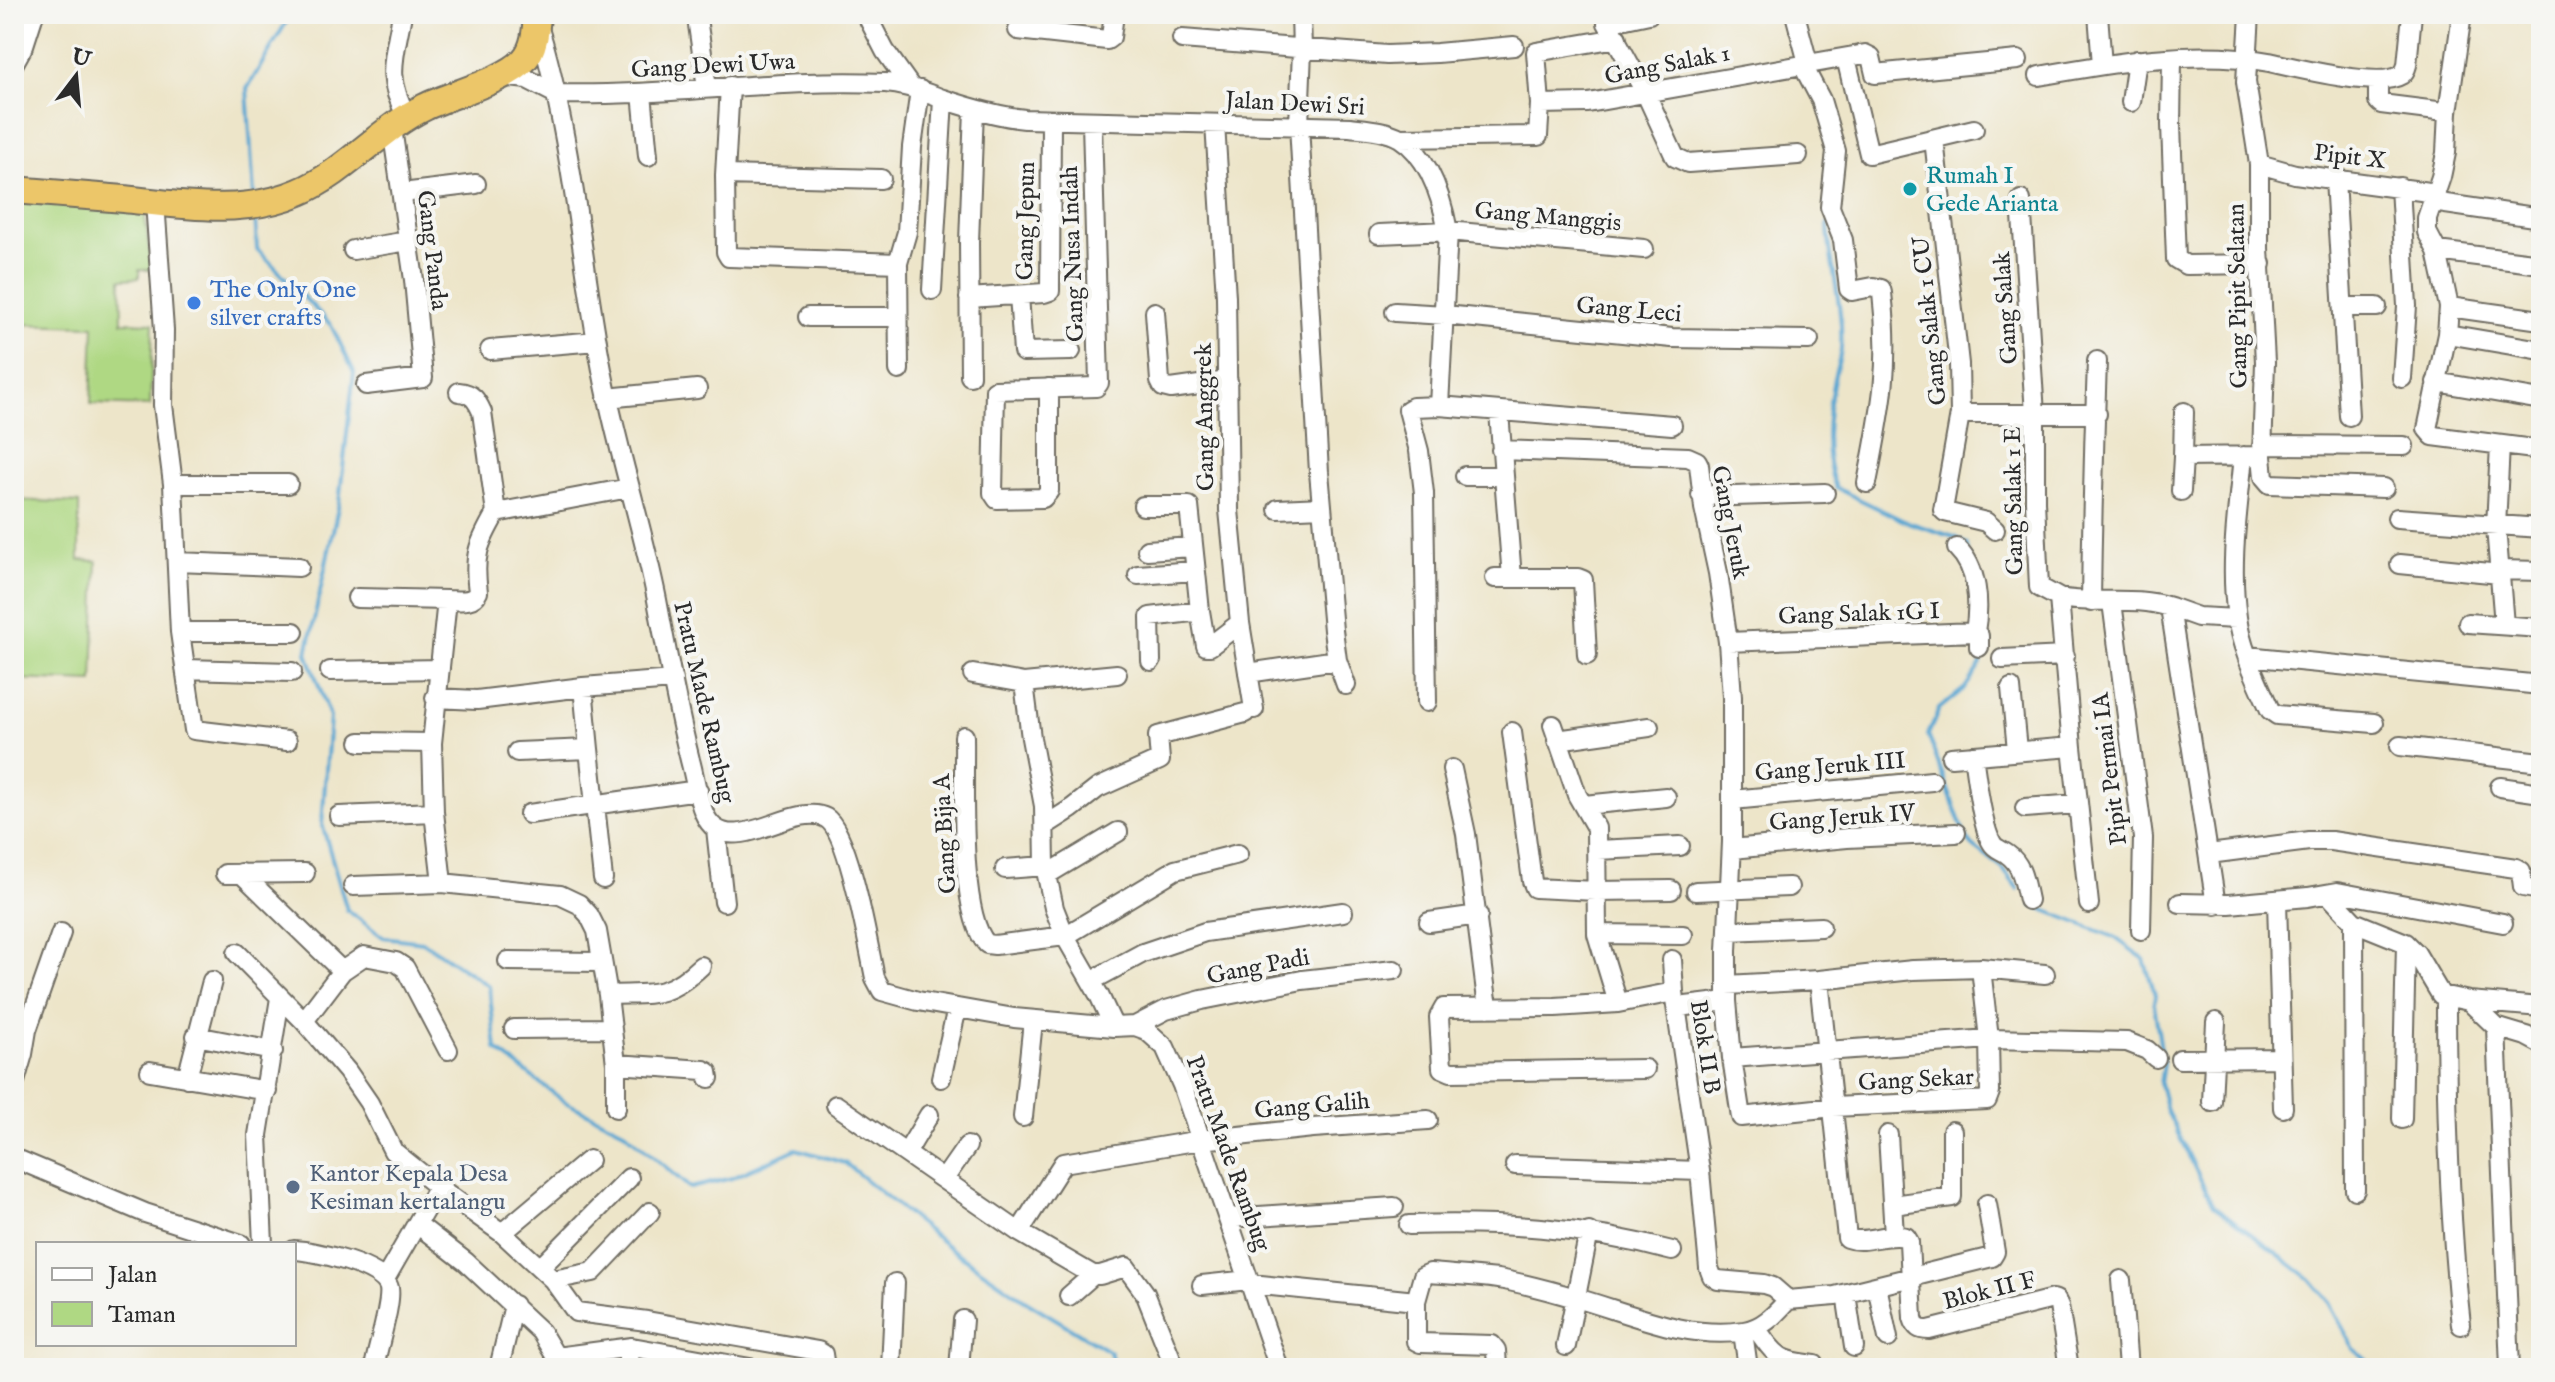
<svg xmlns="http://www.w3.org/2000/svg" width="2555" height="1382" font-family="'IM FELL English',serif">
<rect width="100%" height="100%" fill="#f6f6f2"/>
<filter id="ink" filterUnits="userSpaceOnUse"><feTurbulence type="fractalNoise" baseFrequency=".0125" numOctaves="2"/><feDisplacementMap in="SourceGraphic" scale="16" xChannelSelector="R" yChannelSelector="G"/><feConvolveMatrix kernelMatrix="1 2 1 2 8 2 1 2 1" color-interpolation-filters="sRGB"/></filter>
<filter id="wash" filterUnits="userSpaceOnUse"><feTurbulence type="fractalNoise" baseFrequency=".006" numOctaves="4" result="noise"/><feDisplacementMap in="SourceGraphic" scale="32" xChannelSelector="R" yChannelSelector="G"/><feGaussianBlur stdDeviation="1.8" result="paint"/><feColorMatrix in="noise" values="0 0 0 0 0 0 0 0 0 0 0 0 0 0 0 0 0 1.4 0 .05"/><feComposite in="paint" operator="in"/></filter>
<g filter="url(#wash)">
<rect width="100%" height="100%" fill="#ede5c9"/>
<path fill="#afd883" stroke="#6d8257" stroke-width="2" d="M 14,201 L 144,210 L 152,270 L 139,270 L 139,278 L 121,279 L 122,322 L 153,323 L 150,406 L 91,404 L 94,326 L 14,324 Z
M 14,500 L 79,503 L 79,560 L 97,561 L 93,682 L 14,679 Z"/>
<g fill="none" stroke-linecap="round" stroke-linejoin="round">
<path stroke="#59a6d2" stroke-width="4" d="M 254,196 L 247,89 L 291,14
M 255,212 L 257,249 L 331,325 L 354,372 L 339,503 L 307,653 L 330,717 L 322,824 L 347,910 L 383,937 L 423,942 L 489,986 L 496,1049 L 565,1102 L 624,1131 L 690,1188 L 732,1178 L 796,1149 L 845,1163 L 951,1249 L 1026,1301 L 1110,1352 L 1115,1368
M 1828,224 C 1829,265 1844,306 1841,348 C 1841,358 1836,368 1834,378 C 1827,414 1822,454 1836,488 L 1904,521 L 1954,537 L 1967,545 L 1968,552
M 1982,651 L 1981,664 L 1965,688 L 1939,709 L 1928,735 L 1965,836 L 1973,846 L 2003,869 L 2018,889
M 2032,905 L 2114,937 L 2144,959 L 2155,995 L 2154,1004 L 2163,1063 L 2160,1084 L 2167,1111 L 2213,1205 L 2310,1279 L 2327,1299 L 2354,1349 L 2375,1368"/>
</g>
</g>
<g filter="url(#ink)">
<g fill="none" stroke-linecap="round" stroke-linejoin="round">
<defs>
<path id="minor" d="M 402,14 C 395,56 384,77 407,116
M 866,14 L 885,51 L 910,86
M 1301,14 L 1302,50 L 1299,125 L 1319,472 L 1333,630 L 1337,660 L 1346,685
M 1649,14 L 1607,23 L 1646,94 L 1675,157 L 1688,163 L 1798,155
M 1795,14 L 1808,63
M 2098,14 L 2102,65
M 2462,14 L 2448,112 L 2446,153 L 2441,177 L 2427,218 L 2427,232 L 2437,251 L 2449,307 L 2447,334 L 2427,429 L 2433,436 L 2541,450
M 698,25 L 707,88
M 538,26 C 548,55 554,84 560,114 C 577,195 585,277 600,359 C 614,440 641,519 657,600 C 667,654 677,708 690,760 C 695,778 697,797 704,813 C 726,865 793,800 826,818 C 849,831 869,949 875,978 L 882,991 L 918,1001 L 1014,1018 L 1114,1027 L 1135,1026 L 1146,1030 L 1165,1047 L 1182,1085 L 1279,1368
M 1018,30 L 1107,40 L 1111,37 L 1114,14
M 1182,39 L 1387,55 L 1437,53 L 1514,46
M 1846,58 L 1869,154 L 1974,129
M 2172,58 L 2171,125 L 2176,259 L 2186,265 L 2261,264
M 14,63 L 24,45 L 34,14
M 1802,64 L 1821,100 L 1836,151 L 1830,207 L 1843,240 L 1849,289 L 1852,291 L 1873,287 L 1881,289 L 1882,293 C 1891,366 1881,412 1867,483
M 501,76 L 527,79 L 556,94
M 2039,76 C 2111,63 2196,48 2269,62 C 2296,68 2379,89 2401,75 C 2405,72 2406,69 2407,65 L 2412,14
M 2378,80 L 2378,101 L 2381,104 L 2437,111
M 730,86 L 725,175 L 881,179
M 642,93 L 648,156
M 556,94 C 666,97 775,78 885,83 C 906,84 923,92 943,99 C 970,108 997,116 1025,119 L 1350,127 C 1366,129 1386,130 1400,138 C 1430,157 1442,199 1448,231 L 1439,406
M 2131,102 L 2137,60
M 1540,104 L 1588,103 L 1865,54 L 1871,57 L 1875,74 L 2018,60
M 1215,124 L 1226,297 L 1229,510 L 1240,623 L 1254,709
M 1400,138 L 1538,136 L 1540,104 L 1536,52 L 1617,38
M 1934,139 L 1959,364 L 1960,414 L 1943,510 L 1945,512 L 1986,522 L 1995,530
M 2259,164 L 2295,174 L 2436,193
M 725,175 L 726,252 L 729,257 L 898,263 L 899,370
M 2335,179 L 2349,416
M 2400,187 L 2407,306 L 2402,378
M 402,193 L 476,184
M 2021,200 L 2035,414 L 2035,501 L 2039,587 L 2059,598
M 155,202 L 164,330 L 163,405 L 173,484 L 180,632 L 194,730 L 287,741
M 2432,202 L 2541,218
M 1379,234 L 1448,231 L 1644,249
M 353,250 L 408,241
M 2437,251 L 2541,264
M 898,263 L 907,232 L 912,147 L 920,90
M 932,290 L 943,99
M 1019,295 L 1023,352 L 1071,351
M 969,298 L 1044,293 L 1050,291 L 1051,121
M 2343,307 L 2377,307
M 2449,307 L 2541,320
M 1155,312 L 1160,381 L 1163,387 L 1171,389 L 1228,381
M 1395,312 L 1445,315 L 1672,338 L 1809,340
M 808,317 L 898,317
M 2447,334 L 2541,350
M 490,350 L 597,341
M 970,376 L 969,242 L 974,109
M 2436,382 L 2541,400
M 366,385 L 423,378 L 414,280 L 392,128
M 1049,388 L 1049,491 L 1043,498 L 997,499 L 993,493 L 995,390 L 1096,387 L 1099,383 L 1092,122
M 459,392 C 473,393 477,401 482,412 L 496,513
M 607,398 L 697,389
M 1499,412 L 1512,578
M 2184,412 L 2183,457 L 2262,456 L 2265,362 L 2259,248 L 2259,164 L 2246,82 L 2250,14
M 1960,414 L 2097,414
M 2262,445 L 2404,446
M 2500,445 L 2496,527 L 2504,625
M 1501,450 L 1688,457 L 1697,461 L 1699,465 L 1704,508 L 1718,573 L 1728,642 L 1732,697 L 1732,842 L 1727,951 L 1727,1001 L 1732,1058 L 1989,1039 L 2127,1042 L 2147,1050 L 2156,1058
M 2243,456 C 2238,509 2229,564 2237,617 C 2241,649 2257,680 2270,710 L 2277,715 L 2374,723
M 2262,456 L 2264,477 L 2270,484 L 2384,488
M 1465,476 L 1503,476
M 173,484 L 288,484
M 2181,491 L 2183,457
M 1701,495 L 1734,496 L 1825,493
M 1143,506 L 1189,506 L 1200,611 L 1206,646 L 1210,646 L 1240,623
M 1278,509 L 1322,507
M 2397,518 L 2541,528
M 1957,548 C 1978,568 1980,604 1975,632
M 1147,550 L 1192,547
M 177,562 L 299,567
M 2400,564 L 2500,574
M 2499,570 L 2541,571
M 1138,575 L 1195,571
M 1495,578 L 1578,578 L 1583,580 L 1587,655
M 357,598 L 447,600
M 2091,602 C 2092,521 2094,441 2097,361
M 2112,602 L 2143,838 L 2141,930
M 2468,623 L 2541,628
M 180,632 L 294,632
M 1728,642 L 1975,632 L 1979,636 L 1979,647
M 2247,656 L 2541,685
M 2002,659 L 2065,656
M 1151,661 L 1150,617 L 1200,611
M 186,669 L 292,672
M 330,671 L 440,669
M 1248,673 L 1337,660
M 973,674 L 1024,683 L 1117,674
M 1024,683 L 1031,738 L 1044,806 L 1045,866 L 1054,908 L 1065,936 L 1099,995 L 1114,1027
M 2011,688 L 2017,750
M 435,698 L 477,700 L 583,687 L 673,680
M 1427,702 L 1424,493 L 1419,451 L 1408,410 L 1413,407 L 1439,406 L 1672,425
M 1553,725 L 1577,795 L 1596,828 L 1597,934 L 1618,1003 L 1674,992 L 1700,1171 L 1709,1268 L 1712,1276 L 1718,1280 L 1764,1284 L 1773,1287 L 1788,1300
M 1512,732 L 1532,881 L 1535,888 L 1596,891 L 1671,890
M 964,736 C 965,780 958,915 987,944 L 995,945 L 1065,936 L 1175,870 L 1238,854
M 1557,740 L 1649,727
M 360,742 L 432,743
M 2400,746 L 2541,762
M 589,749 L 603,879
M 517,752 L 589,749 L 583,687
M 1973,755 C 1976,775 1982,828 1992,843 C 1995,849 2002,850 2007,854 C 2023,865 2024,883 2028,900
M 1951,757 L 2072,747
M 1452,769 L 1466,834 L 1488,1008
M 2500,787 L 2541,793
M 1732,800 L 1932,781
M 1584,805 L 1666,797
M 2025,808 L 2077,804
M 529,814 L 698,790
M 339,816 L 434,812
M 1046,825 L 1071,809 L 1098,788 L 1160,760 L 1158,736 L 1245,713
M 716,829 L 724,902
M 1732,849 L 1847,838 L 1956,833
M 1597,850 L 1680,846
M 2209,854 L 2309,841 L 2331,841 L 2516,868 L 2521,871 L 2523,887 L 2541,890
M 1005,869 L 1045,866
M 241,873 L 342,971
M 225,874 L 305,873
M 1048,874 L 1118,832
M 353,886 L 442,883
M 1696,891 L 1789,887
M 2328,894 L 2354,922 L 2406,943 L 2416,953 L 2441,995 L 2469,1001 L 2496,1027 L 2526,1036 L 2541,1044
M 2277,901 L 2283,1108
M 2180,903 L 2229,904 L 2308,897 L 2337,892 L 2503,923
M 2089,904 L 2072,747 L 2059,598 C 2097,605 2133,595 2170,607
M 2216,905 L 2170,607 L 2198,617 L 2237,619
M 1429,922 L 1478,915
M 2354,922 L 2355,1190
M 1728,931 L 1821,927
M 1597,934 L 1683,935
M 237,953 L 304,1021 L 347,1071 L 369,1103 L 393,1151 L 438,1187
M 1672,960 L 1674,992
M 508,961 L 601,962
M 1819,980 L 1847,1238 C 1865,1245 1886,1232 1906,1237 L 1909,1242 L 1913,1318 C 1916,1328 1919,1330 1929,1330 L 2053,1299 L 2056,1300 L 2059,1306 L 2069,1368
M 1091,981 L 1143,953 L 1205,932 L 1343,912
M 1727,985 L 1819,980 L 1913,970 L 1981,968 L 2045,974
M 608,995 C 654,993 666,999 701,966
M 2446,998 C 2446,1107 2449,1217 2461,1325
M 2469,1001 L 2541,1007
M 1618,1003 L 1555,1007 L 1444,1008 L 1439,1017 L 1442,1068 L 1451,1072 L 1645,1069
M 1678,1007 L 1727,1001
M 14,1011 L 27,1030 L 23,1054 L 14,1085
M 304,1021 L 342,971 L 364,956 L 396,962 L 405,968 L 448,1050
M 1135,1026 L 1166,1010 L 1202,1000 L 1302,980 L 1394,970
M 2496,1027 L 2510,1368
M 514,1029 L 611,1028
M 27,1030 L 61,933
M 196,1036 L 273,1051
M 1732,1058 L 1741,1117 L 1833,1107 L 1987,1100 L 1990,1092 L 1989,1039 L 1981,968
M 2180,1059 L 2281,1058
M 616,1064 L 704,1070 L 708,1072 L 709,1078
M 150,1071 L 267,1091
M 187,1078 L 212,981
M 941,1078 L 957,1008
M 2212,1102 L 2216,1022
M 836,1105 L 1019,1232 L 1093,1275 L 1100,1275 L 1126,1267 L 1145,1293 L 1175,1368
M 616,1108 L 616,1064 L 608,995 L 597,931 L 589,915 L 579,904 L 560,895 L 442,883 L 434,812 L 432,743 L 447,600 C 457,600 473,604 478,592 C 473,556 478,544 496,513 L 629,488
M 1023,1117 L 1033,1021
M 2402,1119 L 2406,943
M 1888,1135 L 1894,1235
M 907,1152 L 929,1115
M 14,1158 L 145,1213 L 241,1244
M 1515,1165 L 1700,1171
M 944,1179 L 967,1146
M 1893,1205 L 1952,1197 L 1952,1131
M 1228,1218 L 1394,1207
M 417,1224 L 466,1262 L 541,1332 L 556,1357 L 557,1368
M 1409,1225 C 1500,1222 1583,1227 1672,1251
M 1019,1232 L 1063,1163 L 1201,1140 L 1313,1128 L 1428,1120
M 502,1233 L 589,1160
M 263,1244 L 258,1135 L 280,998
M 294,1250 C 315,1251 384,1266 389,1288 C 392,1304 377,1349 374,1368
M 540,1268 L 629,1178
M 385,1279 L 438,1187 L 502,1233 L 553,1280 L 593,1272 L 650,1212
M 553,1280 L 576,1312 L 647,1321 L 818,1351 L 823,1354 L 825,1368
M 2121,1280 L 2128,1368
M 1251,1284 L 1416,1301 L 1423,1276 L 1430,1273 C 1452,1275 1475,1276 1498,1279 C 1523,1283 1550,1291 1576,1298 C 1630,1313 1686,1340 1744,1331 C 1764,1328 1776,1313 1788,1300 L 1835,1296 L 1992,1257 L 1995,1252 L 1987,1204
M 1202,1285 L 1249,1280
M 1877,1286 L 1888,1338
M 1846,1294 L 1854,1347
M 1069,1296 L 1093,1275
M 1416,1301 L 1416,1341 L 1420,1343 L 1492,1345 L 1496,1350 L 1497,1368
M 1756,1328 C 1777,1358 1779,1361 1815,1365 L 1817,1368
M 1743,1332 L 1748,1368
M 1566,1346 L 1589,1232
M 556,1357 L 632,1347 L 750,1368
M 499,1368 L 514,1305
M 626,1368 L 632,1347
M 891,1368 L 895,1283
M 959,1368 L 963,1320"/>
<path id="highway" d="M 14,190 C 51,193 87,196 124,199 C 181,205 244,216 299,192 C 347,172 379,129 425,107 C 451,94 507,80 524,60 C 535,48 536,29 537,14"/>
</defs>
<use href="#minor" stroke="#6f6c62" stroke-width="22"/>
<use href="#highway" stroke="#6f6c62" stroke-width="30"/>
<use href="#minor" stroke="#fff" stroke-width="18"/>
<use href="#highway" stroke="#ecc669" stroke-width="26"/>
</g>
</g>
<circle fill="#0f9aa8" stroke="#f6f6f2" stroke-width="3" cx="1910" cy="189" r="8"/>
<circle fill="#3f7fe0" stroke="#f6f6f2" stroke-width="3" cx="194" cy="303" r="8"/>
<circle fill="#5c6f8a" stroke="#f6f6f2" stroke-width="3" cx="293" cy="1187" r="8"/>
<g text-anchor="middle" stroke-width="8" stroke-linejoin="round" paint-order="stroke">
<g font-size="24" fill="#2b2b2b" stroke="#f6f6f2">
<text transform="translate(1667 64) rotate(-11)" y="8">Gang Salak 1</text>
<text transform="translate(713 65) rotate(-3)" y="8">Gang Dewi Uwa</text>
<text transform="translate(1295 103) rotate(3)" y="8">Jalan Dewi Sri</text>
<text transform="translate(2350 156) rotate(7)" y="8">Pipit X</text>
<text transform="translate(1548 216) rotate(5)" y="8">Gang Manggis</text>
<text transform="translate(1025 221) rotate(-89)" y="8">Gang Jepun</text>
<text transform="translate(433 250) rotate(83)" y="8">Gang Panda</text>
<text transform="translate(1072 254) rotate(-92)" y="8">Gang Nusa Indah</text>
<text transform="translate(2237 296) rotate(-91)" y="8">Gang Pipit Selatan</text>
<text transform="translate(2005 308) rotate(-94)" y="8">Gang Salak</text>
<text transform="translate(1629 309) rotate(5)" y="8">Gang Leci</text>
<text transform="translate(1929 321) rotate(-96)" y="8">Gang Salak 1 CU</text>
<text transform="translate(1204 417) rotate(-91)" y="8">Gang Anggrek</text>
<text transform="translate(2013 501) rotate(-91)" y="8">Gang Salak 1 E</text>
<text transform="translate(1731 522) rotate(79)" y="8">Gang Jeruk</text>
<text transform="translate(1859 613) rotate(-2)" y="8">Gang Salak 1G I</text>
<text transform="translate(705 702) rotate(77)" y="8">Pratu Made Rambug</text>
<text transform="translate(1830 766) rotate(-5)" y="8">Gang Jeruk III</text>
<text transform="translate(2109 769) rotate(-97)" y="8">Pipit Permai IA</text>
<text transform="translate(1842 817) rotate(-4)" y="8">Gang Jeruk IV</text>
<text transform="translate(944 834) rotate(-93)" y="8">Gang Bija A</text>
<text transform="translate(1258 966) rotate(-11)" y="8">Gang Padi</text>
<text transform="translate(1706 1047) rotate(81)" y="8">Blok II B</text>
<text transform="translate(1916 1079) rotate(-3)" y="8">Gang Sekar</text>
<text transform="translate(1312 1105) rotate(-5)" y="8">Gang Galih</text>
<text transform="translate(1229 1153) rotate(70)" y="8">Pratu Made Rambug</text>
<text transform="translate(1989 1290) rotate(-14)" y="8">Blok II F</text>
</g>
<g font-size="24" fill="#0d838f" stroke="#f6f6f2" text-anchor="start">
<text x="1926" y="183">Rumah I<tspan x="1926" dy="28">Gede Arianta</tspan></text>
</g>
<g font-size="24" fill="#366cbe" stroke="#f6f6f2" text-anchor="start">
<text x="210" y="297">The Only One<tspan x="210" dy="28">silver crafts</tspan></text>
</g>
<g font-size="24" fill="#4e5e75" stroke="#f6f6f2" text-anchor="start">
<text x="309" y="1181">Kantor Kepala Desa<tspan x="309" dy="28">Kesiman kertalangu</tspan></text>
</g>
</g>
<rect width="2555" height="1382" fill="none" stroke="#f6f6f2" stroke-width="48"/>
<rect x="36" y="1242" width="260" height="104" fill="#f6f6f2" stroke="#a5a5a2" stroke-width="2"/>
<rect x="52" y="1268" width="40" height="12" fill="#ffffff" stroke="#a5a5a2" stroke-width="2"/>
<text x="108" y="1282" font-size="24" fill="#2b2b2b">Jalan</text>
<rect x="52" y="1302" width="40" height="24" fill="#afd883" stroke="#a5a5a2" stroke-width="2"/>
<text x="108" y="1322" font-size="24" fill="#2b2b2b">Taman</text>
<g transform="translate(76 76) rotate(16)" stroke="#f6f6f2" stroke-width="6" paint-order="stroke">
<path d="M0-6L14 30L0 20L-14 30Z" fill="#2b2b2b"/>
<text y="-12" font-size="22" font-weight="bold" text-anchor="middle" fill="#2b2b2b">U</text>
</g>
</svg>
